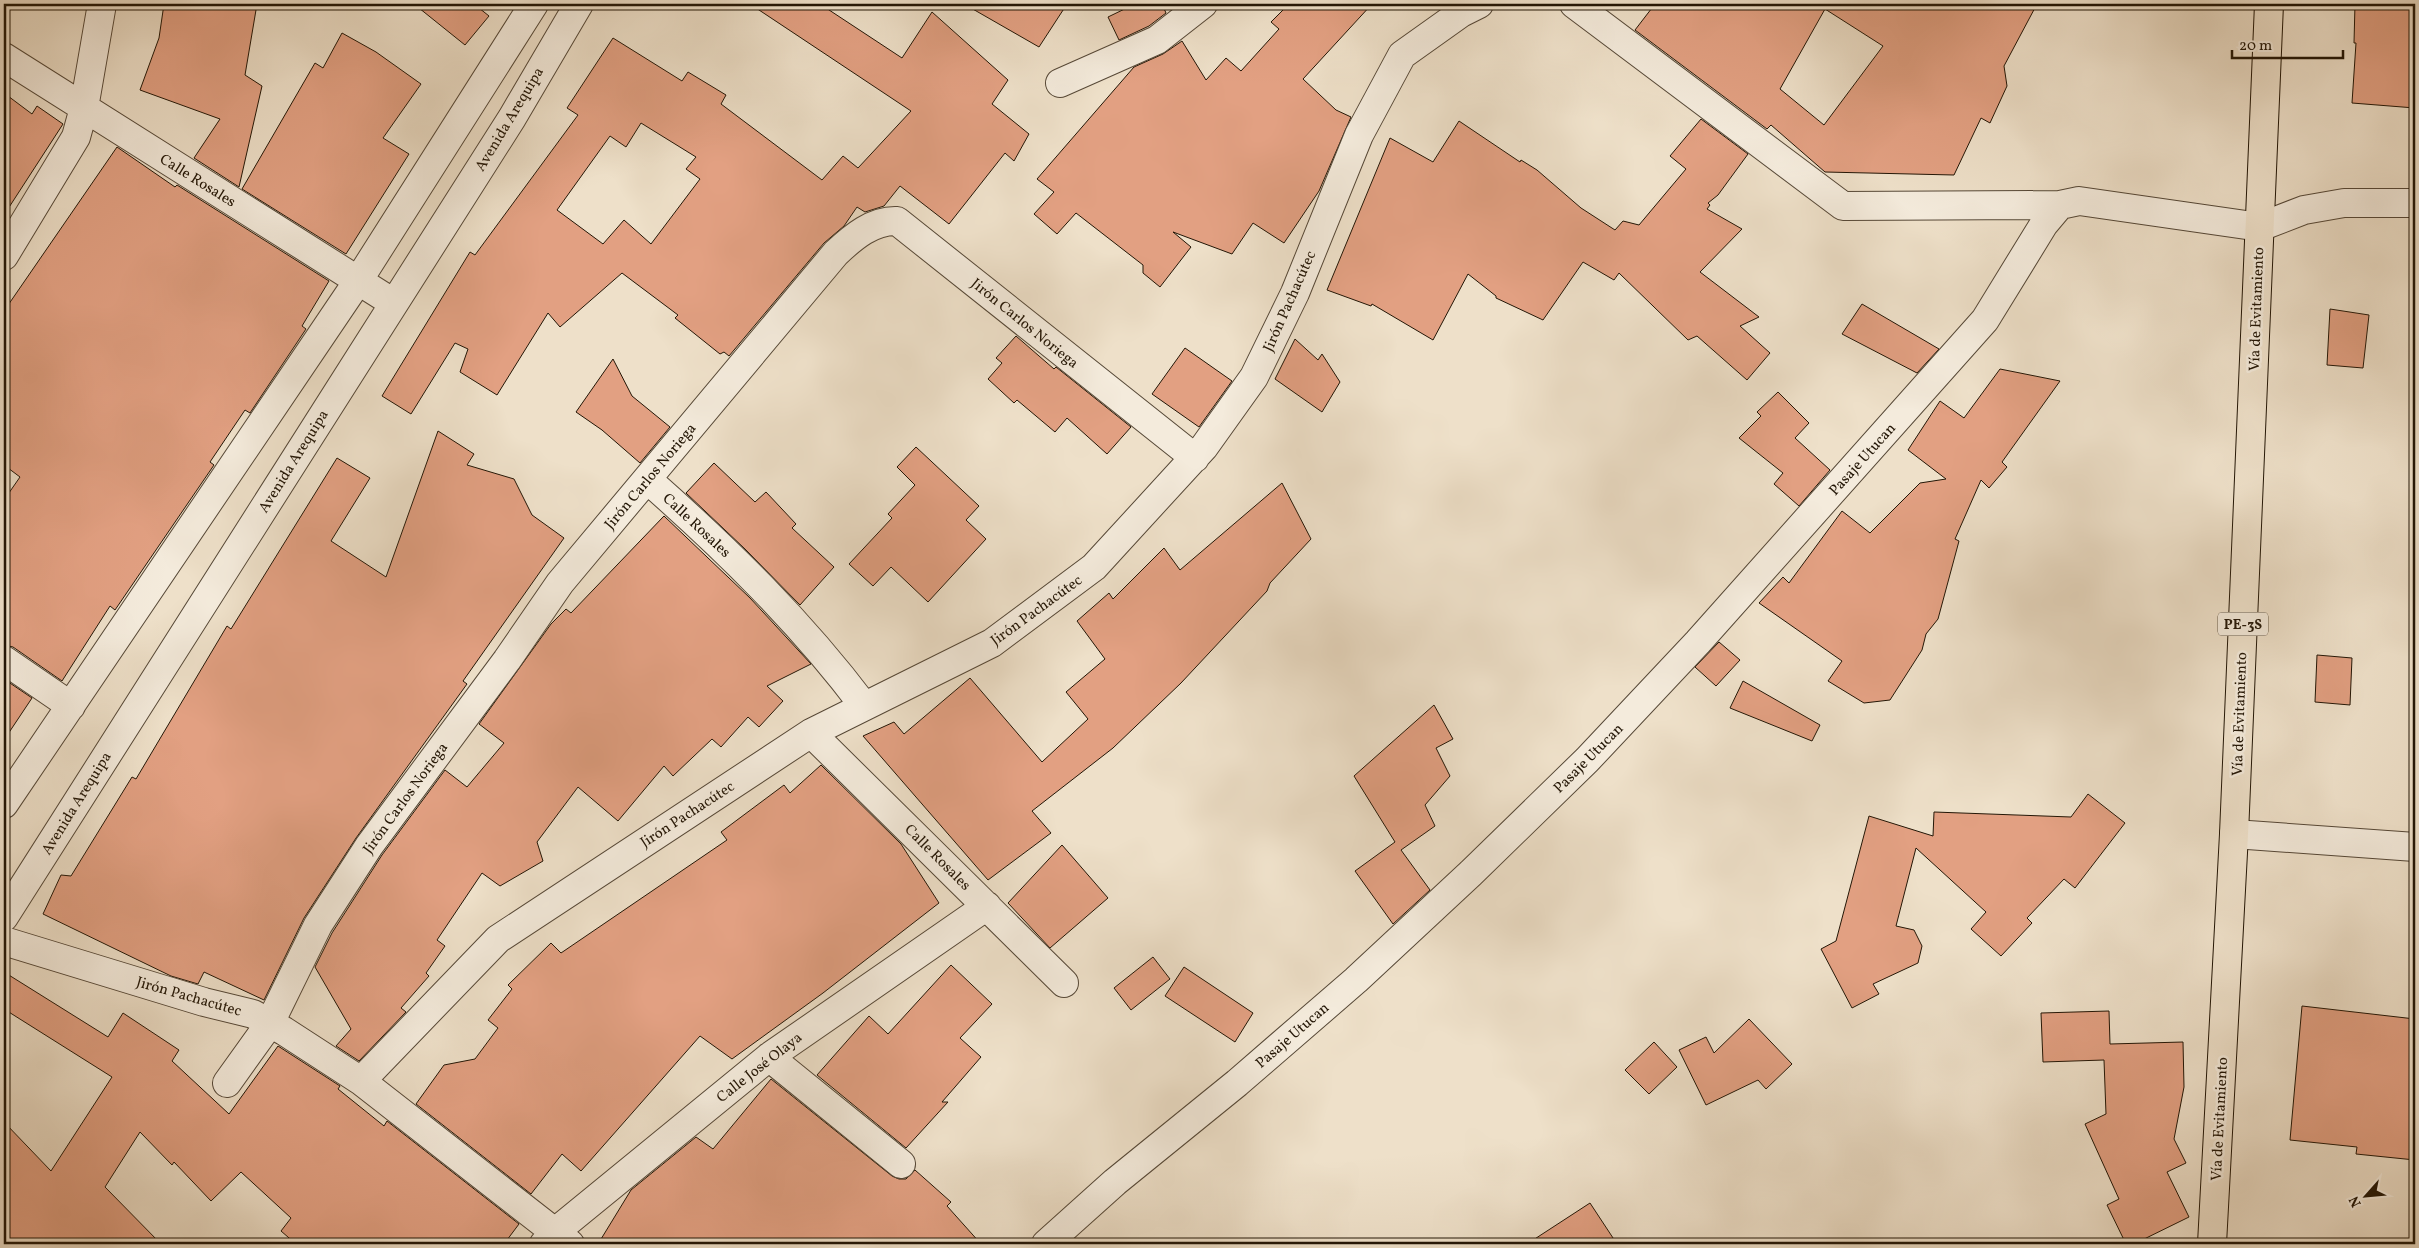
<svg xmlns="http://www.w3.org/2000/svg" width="2419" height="1248" font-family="Vollkorn,serif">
<rect width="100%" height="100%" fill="#eee0c9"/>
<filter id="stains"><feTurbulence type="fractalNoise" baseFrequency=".004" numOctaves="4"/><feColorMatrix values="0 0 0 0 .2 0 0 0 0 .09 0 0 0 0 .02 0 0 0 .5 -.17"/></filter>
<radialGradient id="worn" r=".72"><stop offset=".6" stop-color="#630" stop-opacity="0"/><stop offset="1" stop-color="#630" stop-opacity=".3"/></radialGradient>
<path fill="#e2a082" stroke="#231606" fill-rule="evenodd" d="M 164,4 L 257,4 L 245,75 L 262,86 L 239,187 L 194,158 L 220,119 L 140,90 L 159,38 Z
M 414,4 L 474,4 L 489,16 L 465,45 Z
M 750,4 L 820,4 L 902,58 L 932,12 L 1008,80 L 992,104 L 1029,134 L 1014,161 L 1005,153 L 949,224 L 900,186 L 884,206 L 865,212 L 857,207 L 844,226 L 824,243 L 729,356 L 724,352 L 720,354 L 675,318 L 678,315 L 622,273 L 560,327 L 548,313 L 497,395 L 460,372 L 468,349 L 455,343 L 411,414 L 382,396 L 470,252 L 475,255 L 578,115 L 567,108 L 613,38 L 682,81 L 688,72 L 726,95 L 721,104 L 822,180 L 843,156 L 858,168 L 911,111 ZM 641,123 L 696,157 L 686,169 L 700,179 L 651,244 L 624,220 L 603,244 L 557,210 L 610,136 L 626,147 Z
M 964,4 L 1067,4 L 1039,47 Z
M 1135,4 L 1162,4 L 1166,13 L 1149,26 L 1119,40 L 1108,17 Z
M 1289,4 L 1372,4 L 1303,79 L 1336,110 L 1351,117 L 1319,191 L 1284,243 L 1253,223 L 1232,254 L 1173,232 L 1191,247 L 1160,287 L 1143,273 L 1143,265 L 1076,213 L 1057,234 L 1034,214 L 1054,192 L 1037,179 L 1134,67 L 1163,54 L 1182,41 L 1206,80 L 1226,58 L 1241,71 L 1279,29 L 1271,22 Z
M 1655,4 L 2037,4 L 2004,66 L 2007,86 L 1990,123 L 1981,118 L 1954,175 L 1825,172 L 1771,125 L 1767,129 L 1635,30 ZM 1825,9 L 1883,46 L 1824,125 L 1780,89 Z
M 2355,4 L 2415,4 L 2415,108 L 2352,103 L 2356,43 L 2354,43 Z
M 342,33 L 376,52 L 421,84 L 383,138 L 409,154 L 346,254 L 242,189 L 315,63 L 323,68 Z
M 4,93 L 32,114 L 37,106 L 63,124 L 4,215 Z
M 1701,119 L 1748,154 L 1718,195 L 1708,203 L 1710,205 L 1707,209 L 1742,229 L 1700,272 L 1759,317 L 1740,326 L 1770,353 L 1747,380 L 1697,336 L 1688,340 L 1619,273 L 1614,280 L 1583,262 L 1543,320 L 1496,298 L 1496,296 L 1468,274 L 1433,340 L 1372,304 L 1371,306 L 1327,290 L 1390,138 L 1433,162 L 1459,121 L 1520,162 L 1521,160 L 1537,170 L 1581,208 L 1615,230 L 1623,221 L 1639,225 L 1686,169 L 1670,156 Z
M 117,147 L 175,187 L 177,185 L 329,281 L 302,326 L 306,329 L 250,413 L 245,410 L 210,462 L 214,465 L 115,610 L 110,606 L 62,681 L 13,647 L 4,645 L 4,500 L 20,477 L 4,465 L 4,311 Z
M 1862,304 L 1939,349 L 1917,373 L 1842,334 Z
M 2330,309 L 2369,315 L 2363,368 L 2327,365 Z
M 1016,336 L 1054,369 L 1056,367 L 1131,427 L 1107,454 L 1067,418 L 1055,432 L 1017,400 L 1014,403 L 988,379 L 1002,363 L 996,358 Z
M 1295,339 L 1318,360 L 1322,354 L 1340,382 L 1322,412 L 1275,379 Z
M 1185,348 L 1232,381 L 1199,427 L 1152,394 Z
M 613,359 L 632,396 L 670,427 L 640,463 L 602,430 L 576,412 Z
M 2000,369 L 2060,381 L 2002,462 L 2007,467 L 1989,488 L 1981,480 L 1955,539 L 1959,541 L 1938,619 L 1926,634 L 1922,650 L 1890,700 L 1864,703 L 1828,681 L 1842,661 L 1759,603 L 1783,577 L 1789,583 L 1842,511 L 1870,533 L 1920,483 L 1946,479 L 1908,450 L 1940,401 L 1964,418 Z
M 1778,392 L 1809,423 L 1795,438 L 1830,470 L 1799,506 L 1774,484 L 1783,473 L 1739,438 L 1761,416 L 1757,412 Z
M 438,431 L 474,454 L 467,465 L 514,479 L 532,515 L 564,538 L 463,681 L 467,684 L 356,838 L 304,918 L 264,1000 L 204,972 L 198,984 L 171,976 L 43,914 L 61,875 L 71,876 L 132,777 L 136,779 L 227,626 L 231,629 L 337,458 L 370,478 L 331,541 L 386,577 Z
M 916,447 L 979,506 L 966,520 L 986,539 L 928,602 L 891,567 L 873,586 L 849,564 L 892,518 L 888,514 L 915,485 L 897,467 Z
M 714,463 L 755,502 L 766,492 L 796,524 L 792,528 L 834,567 L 800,605 L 745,549 L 686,493 Z
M 1282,483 L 1311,539 L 1270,583 L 1267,591 L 1181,683 L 1113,748 L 1032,811 L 1051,833 L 988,880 L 863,736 L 894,722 L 904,734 L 970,678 L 1042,762 L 1088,719 L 1066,692 L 1105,659 L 1077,621 L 1109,593 L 1113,599 L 1164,548 L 1180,570 Z
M 664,516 L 750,598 L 811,664 L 767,686 L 783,701 L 759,727 L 748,717 L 721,747 L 712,739 L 673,776 L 664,766 L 618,821 L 578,787 L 537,842 L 543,861 L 500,886 L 482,873 L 437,940 L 445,946 L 426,973 L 429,976 L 401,1008 L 406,1012 L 359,1061 L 336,1046 L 351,1029 L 315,967 L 332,933 L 382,855 L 445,770 L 467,787 L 504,743 L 479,724 L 551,624 L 566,609 L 571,613 Z
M 1719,642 L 1740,660 L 1716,686 L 1695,667 Z
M 2317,655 L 2352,658 L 2350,705 L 2315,702 Z
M 4,679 L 32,698 L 4,740 Z
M 1743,681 L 1820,725 L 1812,741 L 1730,708 Z
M 1434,705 L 1453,739 L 1436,748 L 1450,776 L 1425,805 L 1435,826 L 1401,850 L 1430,890 L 1393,924 L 1355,871 L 1395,842 L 1354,776 Z
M 821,765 L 901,844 L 939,903 L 823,993 L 732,1059 L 700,1036 L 581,1171 L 562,1154 L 531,1194 L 416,1104 L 444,1065 L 475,1059 L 498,1028 L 488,1020 L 512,989 L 508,985 L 551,943 L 561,953 L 727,840 L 721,832 L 784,785 L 790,793 Z
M 2088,794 L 2125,823 L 2075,888 L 2064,879 L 2027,918 L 2032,923 L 2001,956 L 1971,929 L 1986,912 L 1916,848 L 1896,926 L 1914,930 L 1922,946 L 1918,963 L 1873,984 L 1879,994 L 1852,1008 L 1821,949 L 1836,941 L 1869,816 L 1933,836 L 1934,812 L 2071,817 Z
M 1062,845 L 1108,898 L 1050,948 L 1008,903 Z
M 1153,957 L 1170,979 L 1131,1010 L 1114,988 Z
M 951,965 L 992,1004 L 960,1038 L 981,1057 L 942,1102 L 948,1102 L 906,1148 L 817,1075 L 869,1016 L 888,1034 Z
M 1184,967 L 1253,1013 L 1235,1042 L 1165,996 Z
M 4,972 L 108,1037 L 123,1013 L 179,1050 L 172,1061 L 229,1114 L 278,1046 L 340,1086 L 338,1089 L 384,1126 L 387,1121 L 519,1224 L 504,1244 L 296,1244 L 281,1231 L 291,1218 L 241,1172 L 211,1201 L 174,1162 L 172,1165 L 140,1132 L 105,1187 L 161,1244 L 4,1244 L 4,1122 L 51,1171 L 112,1077 L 4,1009 Z
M 2302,1006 L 2415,1019 L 2415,1160 L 2356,1154 L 2357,1147 L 2290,1140 Z
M 2109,1011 L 2110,1044 L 2183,1042 L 2184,1087 L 2174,1139 L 2186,1163 L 2167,1172 L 2189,1217 L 2134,1244 L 2126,1244 L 2107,1205 L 2119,1199 L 2085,1124 L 2106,1114 L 2104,1060 L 2043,1062 L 2041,1013 Z
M 1749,1019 L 1792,1064 L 1766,1089 L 1758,1080 L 1706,1105 L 1679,1050 L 1706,1037 L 1714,1053 Z
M 1654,1042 L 1677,1067 L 1649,1094 L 1625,1070 Z
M 771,1079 L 892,1176 L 899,1179 L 906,1179 L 915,1170 L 951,1202 L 947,1206 L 981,1244 L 598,1244 L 631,1190 L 696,1137 L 713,1149 Z
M 1590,1203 L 1617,1244 L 1527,1244 Z"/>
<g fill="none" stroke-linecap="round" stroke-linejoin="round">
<defs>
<path id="minor" d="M 1574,4 L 1843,206 L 2060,205 L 2079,201 L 2260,227 L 2304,210 L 2344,203 L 2415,203
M 4,57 L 392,302
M 1060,83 L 1157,40 L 1203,4
M 4,256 L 76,137 L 84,108 L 102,4
M 648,480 C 726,549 801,622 864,706
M 4,660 L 71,706
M 811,733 L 1064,983
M 4,804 L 358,281 L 534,4
M 2234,834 L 2415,847
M 4,917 L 512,118 L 579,4
M 4,941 L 204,1002 L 253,1014 L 284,1031 L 361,1081 L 570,1244
M 769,1057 L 901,1164
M 361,1081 L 498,939 L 811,733 L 992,643 L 1094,567 L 1204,447 L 1254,377 L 1295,293 L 1359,135 L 1402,55 L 1461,13 L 1479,4
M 227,1083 L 270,1023 L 318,925 L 369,846 L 507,660 L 560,583 L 836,253 C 853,237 873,220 897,221 L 1195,458
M 544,1244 L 555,1232 L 769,1057 L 987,906
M 1046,1244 L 1115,1182 L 1237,1083 L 1356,980 L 1471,873 L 1587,760 L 1698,642 L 1985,320 L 2044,224 L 2060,205"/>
<path id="highway" d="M 2212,1244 L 2234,834 L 2269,4"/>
</defs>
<use href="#minor" stroke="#564837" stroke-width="30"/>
<use href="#highway" stroke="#231606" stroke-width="30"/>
<use href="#minor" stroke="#f4ebdc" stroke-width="28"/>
<use href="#highway" stroke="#eee0c9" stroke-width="28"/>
</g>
<g text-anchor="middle" stroke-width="5" stroke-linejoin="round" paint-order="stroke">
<rect fill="#f4ebdc" stroke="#625646" stroke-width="1" x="2218" y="612.5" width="50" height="23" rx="4"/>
<g font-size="14" font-weight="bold" fill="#231606">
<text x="2243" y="629">PE-3S</text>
</g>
<g font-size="15" fill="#231606" stroke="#f4ebdc">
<text transform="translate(509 119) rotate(-59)" y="5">Avenida Arequipa</text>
<text transform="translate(198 180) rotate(32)" y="5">Calle Rosales</text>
<text transform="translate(1289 301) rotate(-66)" y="5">Jirón Pachacútec</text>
<text transform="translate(2256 309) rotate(-88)" y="5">Vía de Evitamiento</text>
<text transform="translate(1025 323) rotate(39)" y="5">Jirón Carlos Noriega</text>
<text transform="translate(1862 459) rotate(-48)" y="5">Pasaje Utucan</text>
<text transform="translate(293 461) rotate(-58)" y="5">Avenida Arequipa</text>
<text transform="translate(650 476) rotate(-50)" y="5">Jirón Carlos Noriega</text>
<text transform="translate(697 525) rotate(43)" y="5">Calle Rosales</text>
<text transform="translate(1036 610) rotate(-36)" y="5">Jirón Pachacútec</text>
<text transform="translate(2239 714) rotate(-88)" y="5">Vía de Evitamiento</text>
<text transform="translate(1588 758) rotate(-45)" y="5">Pasaje Utucan</text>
<text transform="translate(405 798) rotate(-54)" y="5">Jirón Carlos Noriega</text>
<text transform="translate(76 803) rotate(-58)" y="5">Avenida Arequipa</text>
<text transform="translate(687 814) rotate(-33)" y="5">Jirón Pachacútec</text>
<text transform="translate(938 857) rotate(45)" y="5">Calle Rosales</text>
<text transform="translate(189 996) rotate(16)" y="5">Jirón Pachacútec</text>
<text transform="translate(1292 1035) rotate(-41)" y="5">Pasaje Utucan</text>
<text transform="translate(759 1067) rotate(-38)" y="5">Calle José Olaya</text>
<text transform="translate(2219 1119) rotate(-87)" y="5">Vía de Evitamiento</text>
</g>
</g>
<rect width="2419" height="1248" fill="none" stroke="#eee0c9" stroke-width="20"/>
<rect x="5" y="5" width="2409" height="1238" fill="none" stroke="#231606" stroke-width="2.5"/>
<rect x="10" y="10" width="2399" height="1228" fill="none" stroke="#231606"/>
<g transform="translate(2366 1196) rotate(243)" stroke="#f4ebdc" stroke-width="4" paint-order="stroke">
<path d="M0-4L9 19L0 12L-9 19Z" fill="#231606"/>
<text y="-8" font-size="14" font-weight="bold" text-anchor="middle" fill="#231606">N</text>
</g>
<path d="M2232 50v8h111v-8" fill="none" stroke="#231606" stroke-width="2.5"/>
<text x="2239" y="50" font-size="15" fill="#231606" stroke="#f4ebdc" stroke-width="4" paint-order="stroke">20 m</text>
<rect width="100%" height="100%" filter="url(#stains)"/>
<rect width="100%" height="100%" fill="url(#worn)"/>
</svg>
